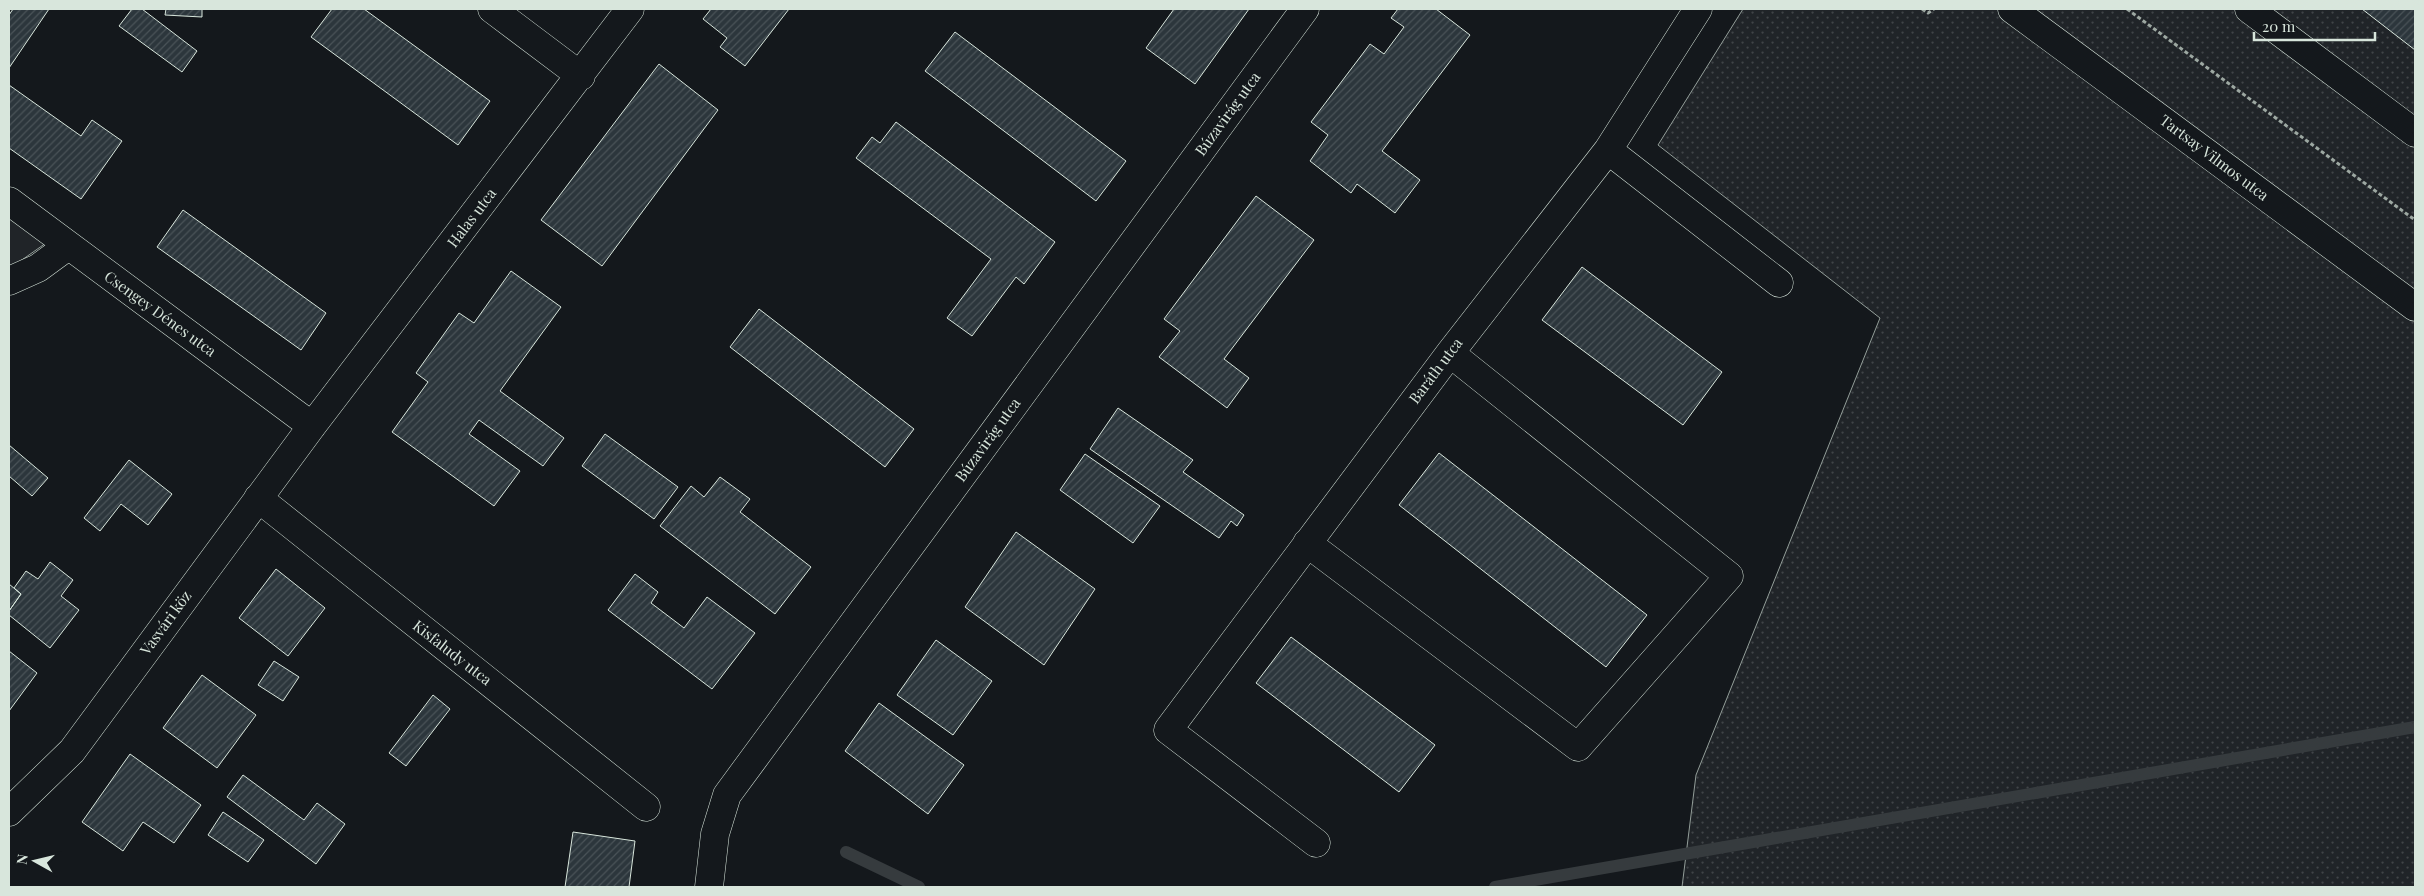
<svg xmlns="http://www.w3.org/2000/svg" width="2424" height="896" font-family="'Playfair Display',serif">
<defs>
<pattern id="grass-dots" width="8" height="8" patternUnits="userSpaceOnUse" patternTransform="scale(1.25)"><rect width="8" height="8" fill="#202428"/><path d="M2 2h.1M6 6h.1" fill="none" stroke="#404447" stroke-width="1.8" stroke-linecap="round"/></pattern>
<pattern id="building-hatch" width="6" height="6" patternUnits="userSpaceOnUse" patternTransform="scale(1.25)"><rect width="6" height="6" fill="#2c363c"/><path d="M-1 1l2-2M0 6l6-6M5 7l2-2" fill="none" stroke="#4a5358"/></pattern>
</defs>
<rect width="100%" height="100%" fill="#14181c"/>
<path fill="url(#grass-dots)" stroke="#939e99" d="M 1743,9 L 2366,9 L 2415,48 L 2415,887 L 1682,887 L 1696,775 L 1880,318 L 1658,145 Z"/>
<path fill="#202428" stroke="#939e99" d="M 9,215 L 46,243 L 9,269 Z"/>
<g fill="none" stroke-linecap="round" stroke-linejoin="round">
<path stroke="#363b3e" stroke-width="12" d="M 846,852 L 919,887
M 1495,887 L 2415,727"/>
</g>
<path fill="url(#building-hatch)" stroke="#d8e6dc" d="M 13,9 L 49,9 L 9,68 L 9,15 Z
M 132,9 L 142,9 L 197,51 L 182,72 L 119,26 Z
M 166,9 L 202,9 L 202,17 L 165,15 Z
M 332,9 L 364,9 L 490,101 L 458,145 L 311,37 Z
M 711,9 L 789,9 L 745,66 L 720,47 L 727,38 L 703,19 Z
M 1174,9 L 1249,9 L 1195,84 L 1146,48 Z
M 1398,9 L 1436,9 L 1470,35 L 1382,151 L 1420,180 L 1395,213 L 1357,184 L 1351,193 L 1310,161 L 1328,135 L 1311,122 L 1370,44 L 1384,54 L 1404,27 L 1391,18 Z
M 2362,9 L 2415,9 L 2415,50 Z
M 955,32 L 1126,161 L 1096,201 L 925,71 Z
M 659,64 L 718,110 L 602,266 L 541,220 Z
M 9,85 L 81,136 L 92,120 L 122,141 L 81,199 L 9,148 Z
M 896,122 L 1055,242 L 1024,284 L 1016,277 L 972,336 L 947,318 L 991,259 L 856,158 L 872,137 L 880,143 Z
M 1256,196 L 1314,240 L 1224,359 L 1249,378 L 1227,408 L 1159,357 L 1180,331 L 1164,319 Z
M 183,210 L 326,313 L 301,350 L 157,247 Z
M 1582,267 L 1722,372 L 1683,425 L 1542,320 Z
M 511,271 L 561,307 L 500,391 L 564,438 L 543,466 L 479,420 L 469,434 L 520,471 L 494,506 L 392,432 L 428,382 L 416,373 L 459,313 L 474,323 Z
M 759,309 L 914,429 L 885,467 L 730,347 Z
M 1118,408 L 1193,460 L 1183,472 L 1244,515 L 1237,526 L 1231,521 L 1219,538 L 1090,449 Z
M 605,434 L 678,487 L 654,519 L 582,466 Z
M 9,445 L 48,478 L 32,496 L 9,476 Z
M 1439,453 L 1647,615 L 1606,667 L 1399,505 Z
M 1085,454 L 1160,506 L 1133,543 L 1060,490 Z
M 129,460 L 172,494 L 148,525 L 121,504 L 100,531 L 84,518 Z
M 720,477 L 750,499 L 740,512 L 811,567 L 775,614 L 660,526 L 691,486 L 704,497 Z
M 1016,532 L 1095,589 L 1044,665 L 965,607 Z
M 50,562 L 73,580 L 61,596 L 79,610 L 50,648 L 9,615 L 9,611 L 21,594 L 14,588 L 26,571 L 38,579 Z
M 276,569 L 325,608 L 288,656 L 239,618 Z
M 635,574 L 658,592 L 651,603 L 684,628 L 707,597 L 755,633 L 712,689 L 608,610 Z
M 9,584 L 21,594 L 9,611 Z
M 1291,637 L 1435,745 L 1399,792 L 1256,683 Z
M 936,640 L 992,681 L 953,735 L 897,695 Z
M 9,651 L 37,673 L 9,711 Z
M 274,661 L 299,677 L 283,701 L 258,685 Z
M 202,675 L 256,715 L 217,768 L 163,728 Z
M 433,695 L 450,709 L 406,766 L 389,753 Z
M 879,703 L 964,765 L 928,814 L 845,751 Z
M 130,754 L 201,805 L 174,843 L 143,822 L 123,851 L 82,822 Z
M 243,775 L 304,820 L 317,803 L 345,824 L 316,864 L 227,797 Z
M 223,812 L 264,840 L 248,862 L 208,835 Z
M 573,832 L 635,841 L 629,887 L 565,887 Z"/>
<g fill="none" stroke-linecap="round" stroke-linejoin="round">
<defs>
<path id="minor" d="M 492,9 L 581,76
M 2249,9 L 2415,133
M 1608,150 L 1779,283
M 9,201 L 312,426
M 9,281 L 38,268 L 68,246
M 258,498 L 646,807
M 1307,543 L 1578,747 L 1729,576 L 1450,353
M 9,812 L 72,751 L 312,426 L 630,9
M 1316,843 L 1168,730 L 1450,353 L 1608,150 L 1698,9
M 709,887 L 715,834 L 727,795 L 1305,9"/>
<path id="major" d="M 2012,9 L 2415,307"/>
</defs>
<use href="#minor" stroke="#d8e6dc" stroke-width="29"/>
<use href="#major" stroke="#d8e6dc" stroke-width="29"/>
<path stroke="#9da8a2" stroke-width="3" stroke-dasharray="4 2.5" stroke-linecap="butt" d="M 1922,9 L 1928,13 L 1934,9
M 2127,9 L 2415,220"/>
<use href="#minor" stroke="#14181c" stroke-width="28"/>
<use href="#major" stroke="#14181c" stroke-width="28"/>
</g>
<g text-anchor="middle" stroke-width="4" stroke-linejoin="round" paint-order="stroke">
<g font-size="15" fill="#d8e6dc" stroke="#14181c">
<text transform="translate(1228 114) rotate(-54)" y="5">Búzavirág utca</text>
<text transform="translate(2214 158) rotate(37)" y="5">Tartsay Vilmos utca</text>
<text transform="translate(472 218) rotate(-53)" y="5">Halas utca</text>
<text transform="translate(160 314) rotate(36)" y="5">Csengey Dénes utca</text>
<text transform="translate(1436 371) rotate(-53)" y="5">Baráth utca</text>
<text transform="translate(988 440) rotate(-54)" y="5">Búzavirág utca</text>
<text transform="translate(166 623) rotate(-54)" y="5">Vasvári köz</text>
<text transform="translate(452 653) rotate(38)" y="5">Kisfaludy utca</text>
</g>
</g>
<rect width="2424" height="896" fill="none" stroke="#d8e6dc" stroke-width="20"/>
<g transform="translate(35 861) rotate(278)" stroke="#14181c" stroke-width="4" paint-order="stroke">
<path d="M0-4L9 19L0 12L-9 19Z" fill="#d8e6dc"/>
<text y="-8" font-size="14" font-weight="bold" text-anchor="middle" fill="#d8e6dc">N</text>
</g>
<path d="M2254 32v8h121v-8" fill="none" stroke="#d8e6dc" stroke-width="2.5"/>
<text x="2262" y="32" font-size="15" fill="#d8e6dc" stroke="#14181c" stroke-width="4" paint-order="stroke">20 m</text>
</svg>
